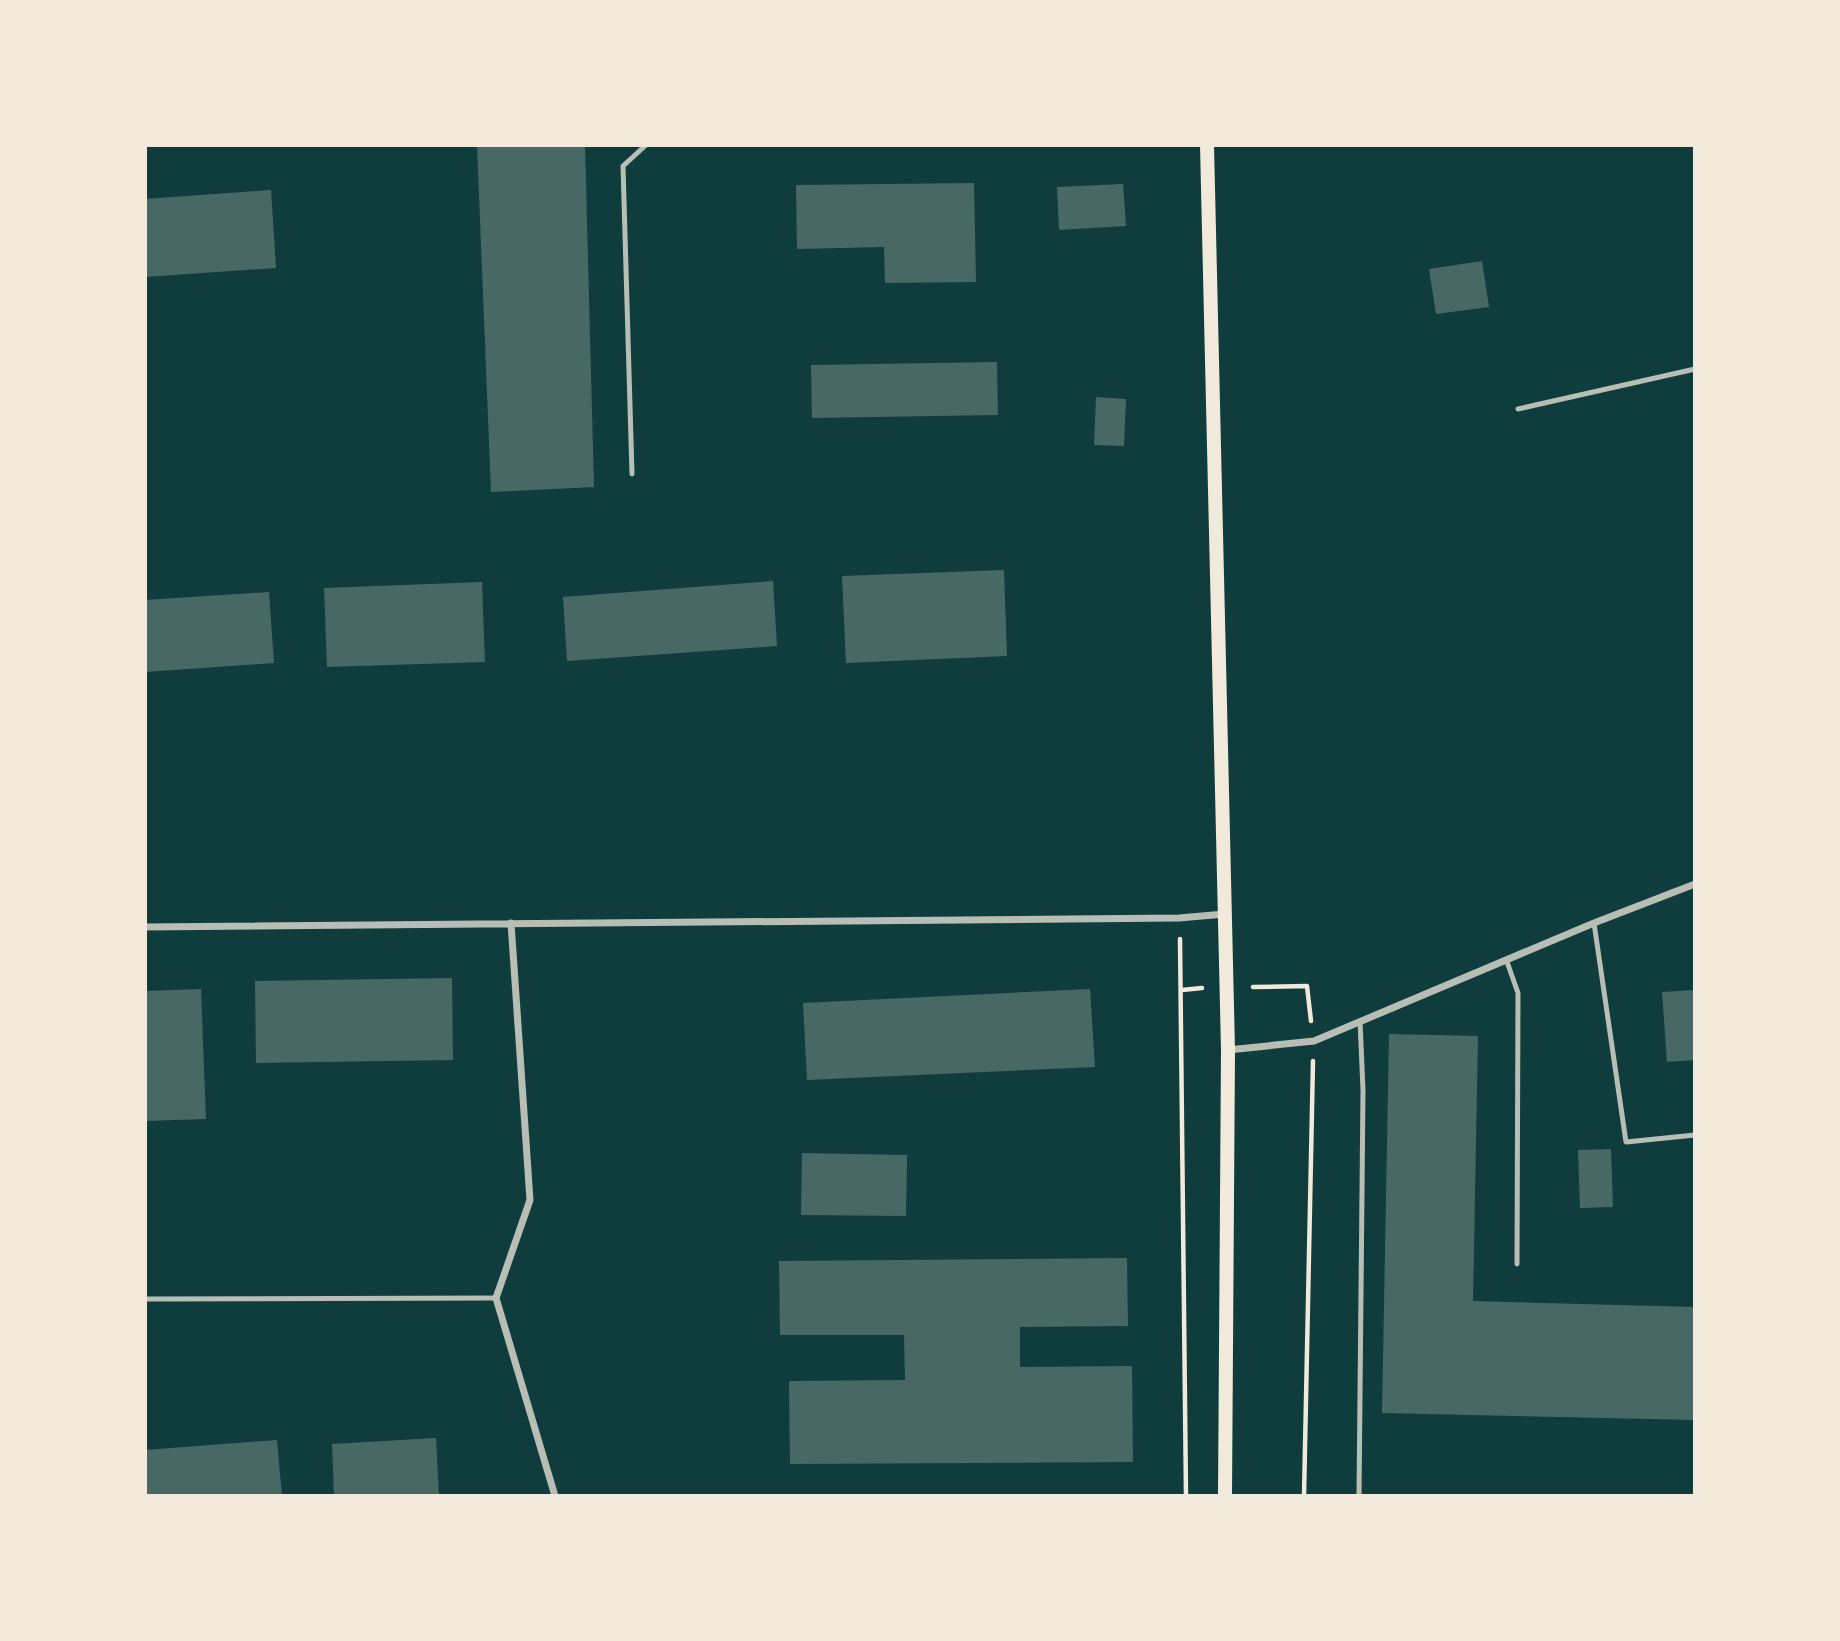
<svg xmlns="http://www.w3.org/2000/svg" width="1840" height="1641" font-family="'PT Sans Narrow',sans-serif">
<rect width="100%" height="100%" fill="#0f3d3e"/>
<path fill="#486865" d="M 477,145 L 585,145 L 594,487 L 491,492 Z
M 974,183 L 976,282 L 885,283 L 884,247 L 797,249 L 796,185 Z
M 1123,184 L 1126,226 L 1059,230 L 1057,187 Z
M 271,190 L 276,268 L 145,277 L 145,199 Z
M 1482,261 L 1489,307 L 1436,314 L 1429,269 Z
M 997,362 L 998,415 L 812,418 L 811,365 Z
M 1096,397 L 1126,399 L 1124,446 L 1094,445 Z
M 1004,570 L 1007,656 L 846,663 L 842,576 Z
M 773,581 L 777,646 L 567,661 L 563,597 Z
M 482,582 L 485,662 L 327,667 L 324,588 Z
M 269,592 L 274,663 L 145,672 L 145,600 Z
M 452,978 L 453,1060 L 256,1063 L 255,981 Z
M 201,989 L 206,1119 L 145,1121 L 145,991 Z
M 1090,989 L 1095,1067 L 807,1080 L 803,1003 Z
M 1695,990 L 1695,1060 L 1667,1062 L 1662,992 Z
M 1389,1034 L 1478,1036 L 1473,1301 L 1695,1307 L 1695,1420 L 1382,1413 Z
M 1611,1149 L 1613,1207 L 1580,1208 L 1578,1150 Z
M 802,1153 L 907,1155 L 906,1216 L 801,1215 Z
M 1127,1258 L 1128,1326 L 1020,1327 L 1020,1367 L 1132,1366 L 1133,1462 L 790,1464 L 789,1381 L 905,1380 L 904,1335 L 780,1335 L 779,1261 Z
M 436,1438 L 439,1496 L 334,1496 L 332,1444 Z
M 277,1440 L 282,1496 L 145,1496 L 145,1450 Z"/>
<g fill="none" stroke-linecap="round" stroke-linejoin="round">
<path stroke="#f1e9da" stroke-width="4.5" d="M 1180,939 L 1186,1496
M 1253,987 L 1307,986 L 1311,1021
M 1182,990 L 1202,988
M 1304,1496 L 1313,1061"/>
<path stroke="#b8beb3" stroke-width="5" d="M 1518,409 L 1695,369
M 632,474 L 623,166 L 646,145
M 1594,923 L 1626,1142 L 1695,1135
M 1506,959 L 1518,993 L 1517,1264
M 145,1299 L 496,1298
M 1359,1496 L 1363,1090 L 1360,1021"/>
<path stroke="#b8beb3" stroke-width="7" d="M 511,923 L 530,1200 L 496,1298 L 555,1496
M 145,927 L 1179,918 L 1225,914
M 1228,1050 L 1314,1041 L 1594,923 L 1695,884"/>
<path stroke="#f1e9da" stroke-width="14" d="M 1207,145 L 1228,1050 L 1225,1496"/>
</g>
<rect width="1840" height="1641" fill="none" stroke="#f1e9da" stroke-width="294"/>
</svg>
